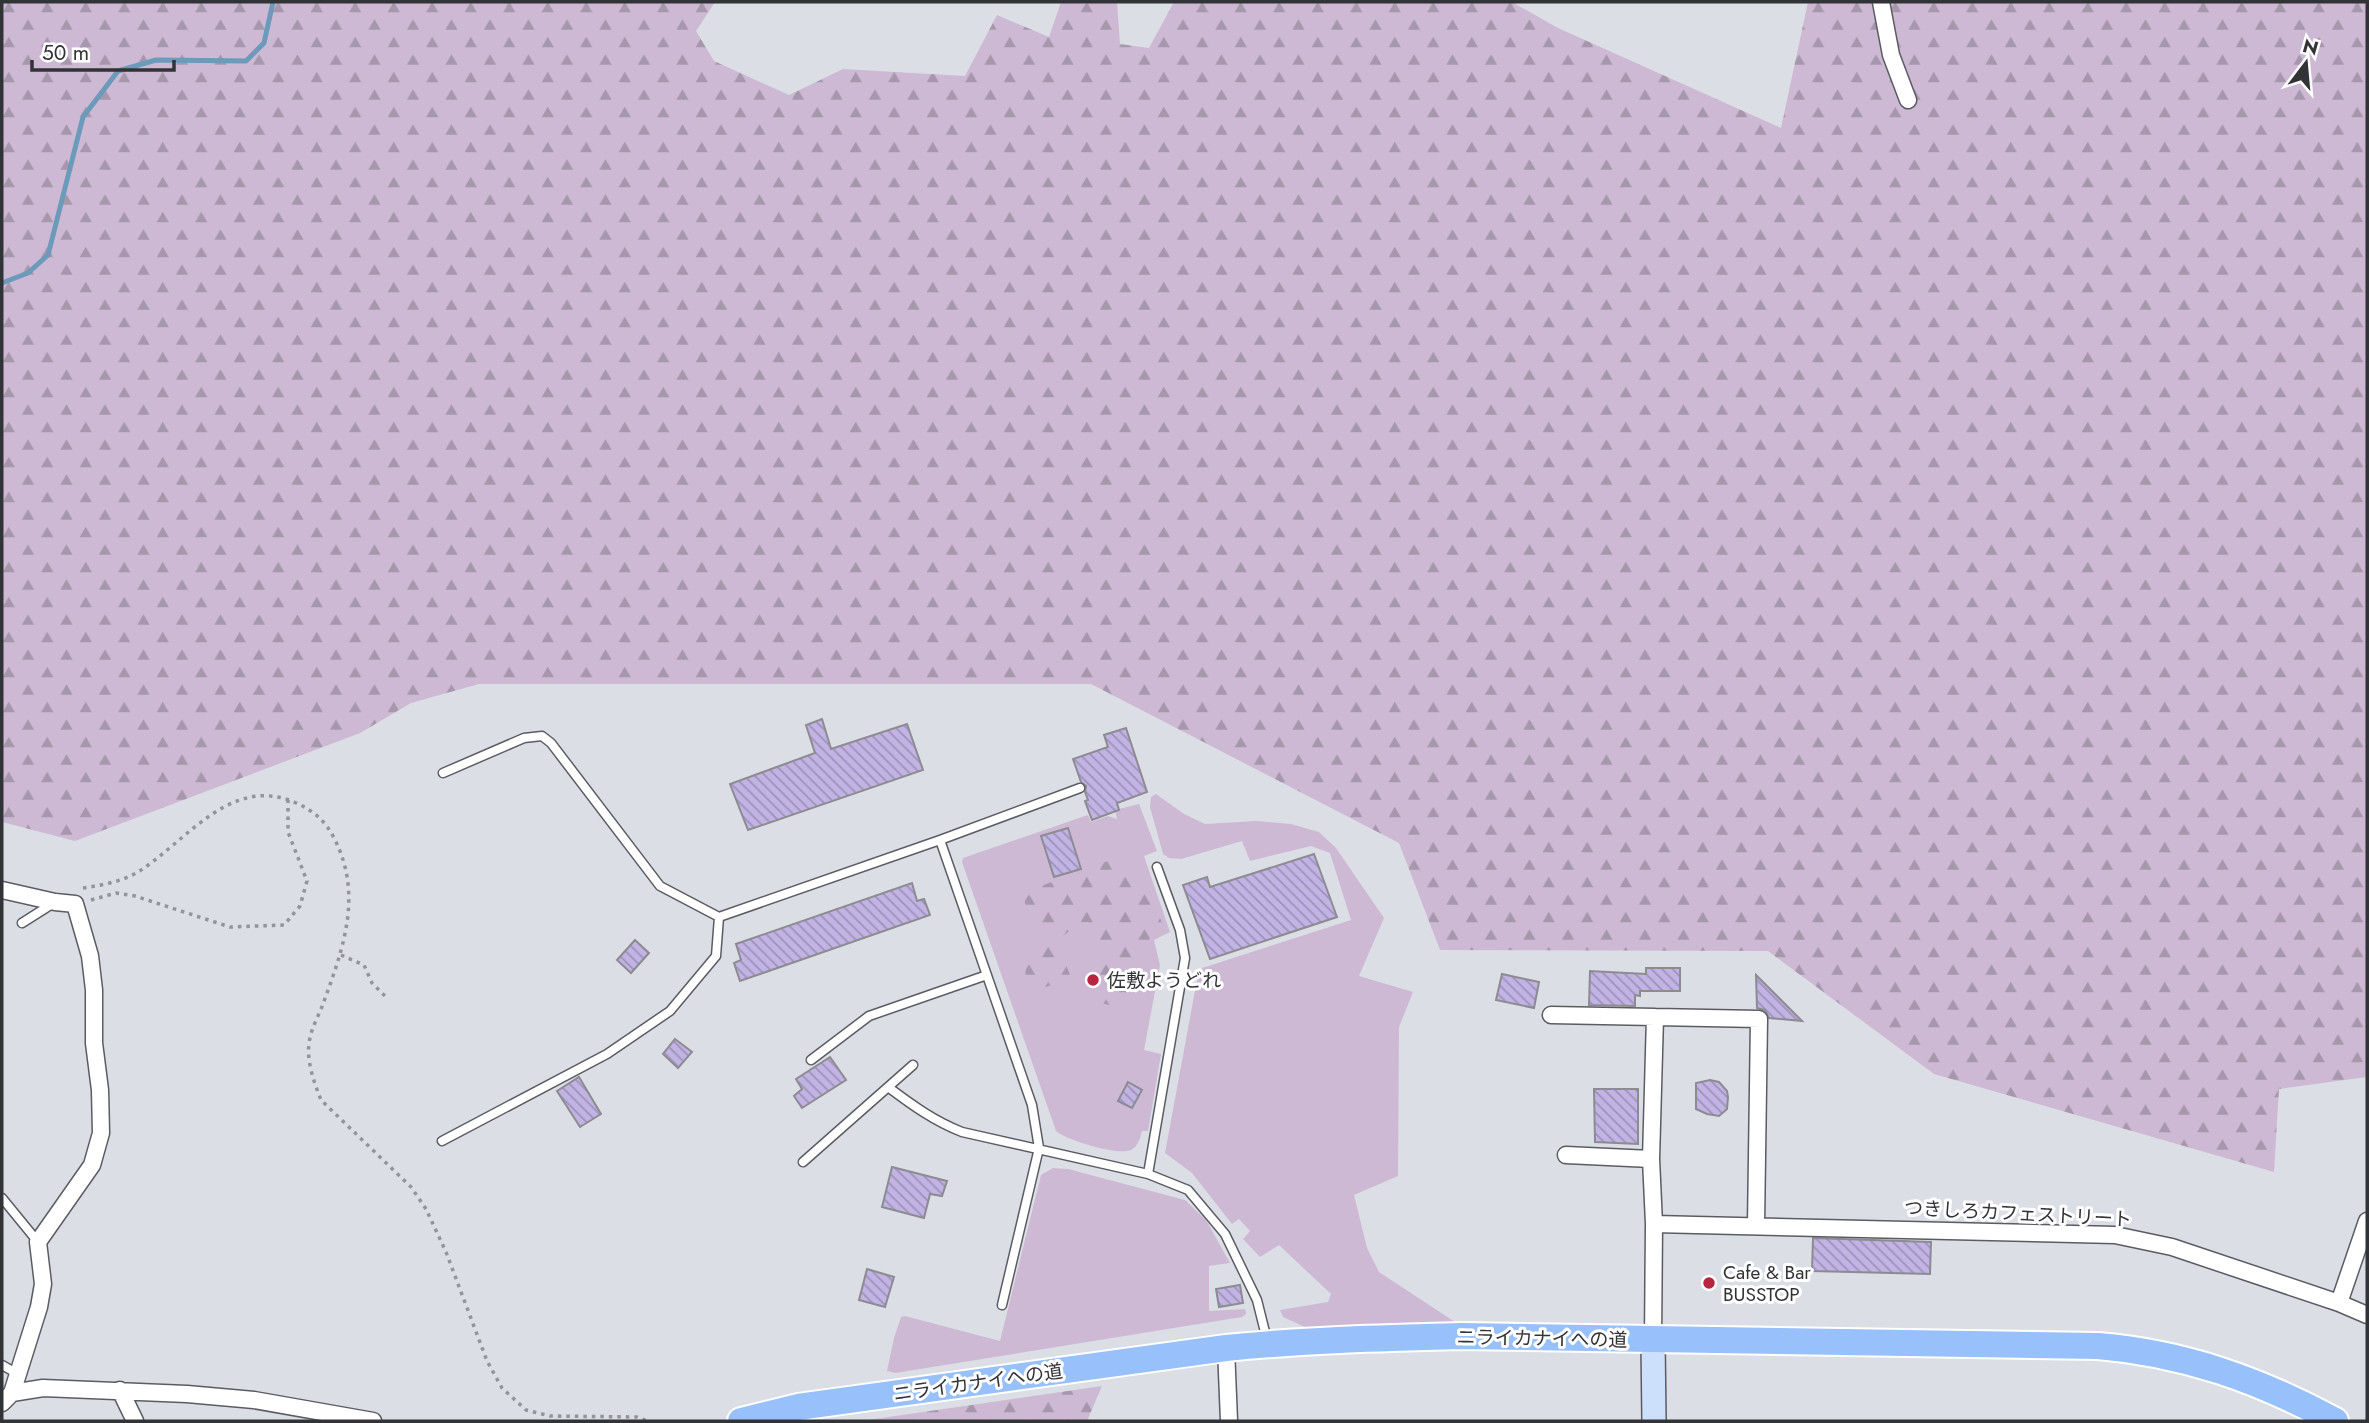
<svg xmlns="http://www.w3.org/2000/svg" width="2369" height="1423" font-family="Jost,'Noto Sans JP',sans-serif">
<defs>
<pattern id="forest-firs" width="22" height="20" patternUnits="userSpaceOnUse" patternTransform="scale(1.75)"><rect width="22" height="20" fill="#cdb9d4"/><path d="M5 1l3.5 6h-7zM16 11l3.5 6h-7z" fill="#a797ad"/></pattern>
<pattern id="building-back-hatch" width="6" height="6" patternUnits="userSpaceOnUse" patternTransform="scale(1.75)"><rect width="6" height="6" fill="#c1b3e3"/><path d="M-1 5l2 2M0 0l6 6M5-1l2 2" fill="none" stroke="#9d92b9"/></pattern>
</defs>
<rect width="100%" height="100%" fill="#dcdee5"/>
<path fill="#cdb9d4" d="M 1156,794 L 1184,814 L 1205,824 L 1256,821 L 1291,824 L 1319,832 L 1336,848 L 1384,918 L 1359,976 L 1413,992 L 1399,1027 L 1398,1176 L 1354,1195 L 1367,1248 L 1379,1272 L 1458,1324 L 1305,1327 L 1283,1317 L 1280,1310 L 1328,1302 L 1331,1294 L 1279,1245 L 1260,1257 L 1243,1239 L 1250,1231 L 1239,1219 L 1232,1224 L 1192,1173 L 1165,1153 L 1199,969 L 1351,920 L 1330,853 L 1311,846 L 1250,861 L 1242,841 L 1181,859 L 1169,858 L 1163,854 L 1150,807 L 1151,797 Z
M 1139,804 L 1157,851 L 1144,856 L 1170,932 L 1154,940 L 1160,965 L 1144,1050 L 1161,1054 L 1148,1131 L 1142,1131 C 1140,1139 1138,1146 1131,1150 C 1118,1156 1066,1140 1056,1131 L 962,862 L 963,858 L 1088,815 L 1091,822 L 1108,816 L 1117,819 L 1115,810 Z
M 1053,1168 L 1068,1169 L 1185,1200 L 1206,1220 L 1230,1263 L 1209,1266 L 1209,1311 L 1245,1309 L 1246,1314 L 1242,1317 L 895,1373 L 887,1371 L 894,1338 L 901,1317 L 905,1316 L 1000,1341 L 1041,1175 Z"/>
<path fill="url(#forest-firs)" d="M 2,2 L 715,2 L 696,31 L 714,61 L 789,95 L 843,69 L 965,76 L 997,15 L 1049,37 L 1061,2 L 1117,2 L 1120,44 L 1149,48 L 1174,2 L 1512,2 L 1558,28 L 1781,128 L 1808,2 L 2367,2 L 2367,1077 L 2279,1089 L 2274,1172 L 1934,1074 L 1768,951 L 1440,950 L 1399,843 L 1091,684 L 479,684 L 411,703 L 360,733 L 75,841 L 2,822 Z
M 1108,861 L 1124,861 L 1144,877 L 1164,928 L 1150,936 C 1145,963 1137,987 1117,1007 L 1101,1003 L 1097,982 L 1109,947 L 1098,946 L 1088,922 L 1078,923 L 1060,939 L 1063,958 L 1071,977 L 1046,987 L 1026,988 L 1025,959 L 1039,950 L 1022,893 Z
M 1102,1386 L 1087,1421 L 861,1421 Z"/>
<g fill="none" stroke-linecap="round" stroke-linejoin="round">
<path stroke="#6b9aba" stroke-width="5" d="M 2,283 L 28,273 L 48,255 L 83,117 L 118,71 L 156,60 L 246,61 L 264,43 L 273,2"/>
</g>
<path fill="url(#building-back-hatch)" stroke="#8d8b92" stroke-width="2" d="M 822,719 L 831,749 L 907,724 L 923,770 L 748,830 L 730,784 L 815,753 L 806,725 Z
M 1126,728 L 1147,792 L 1117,803 L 1119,810 L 1092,820 L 1085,801 L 1088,800 L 1085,792 L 1086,786 L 1081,782 L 1073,759 L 1108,747 L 1104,735 Z
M 1068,828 L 1081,869 L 1054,877 L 1041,836 Z
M 1314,854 L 1337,917 L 1210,959 L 1183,885 L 1207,877 L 1210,887 Z
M 912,883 L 917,901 L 924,899 L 930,915 L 740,981 L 734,963 L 741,960 L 736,944 Z
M 635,940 L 649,953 L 631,973 L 617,960 Z
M 1646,968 L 1680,968 L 1680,991 L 1640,991 L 1640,996 L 1635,995 L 1635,1006 L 1589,1005 L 1590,971 L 1646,974 Z
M 1502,974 L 1539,982 L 1534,1008 L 1496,1000 Z
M 1756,975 L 1802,1021 L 1769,1018 L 1765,1010 L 1757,1008 Z
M 675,1039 L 692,1052 L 678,1068 L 663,1054 Z
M 830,1057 L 846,1080 L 802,1108 L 794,1096 L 802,1089 L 796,1079 Z
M 579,1077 L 601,1114 L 580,1127 L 557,1091 Z
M 1710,1080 L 1719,1082 L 1727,1091 L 1728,1097 L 1727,1109 L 1719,1116 L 1707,1114 L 1696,1109 L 1696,1083 Z
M 1128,1082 L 1142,1090 L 1132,1108 L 1118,1101 Z
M 1594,1089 L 1638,1089 L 1638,1144 L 1595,1142 Z
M 892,1167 L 947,1181 L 942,1196 L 930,1194 L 924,1218 L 882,1207 Z
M 1813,1238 L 1931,1242 L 1930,1274 L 1812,1271 Z
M 867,1269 L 894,1277 L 885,1307 L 859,1300 Z
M 1240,1285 L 1243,1303 L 1219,1307 L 1216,1289 Z"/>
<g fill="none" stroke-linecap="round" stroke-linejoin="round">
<defs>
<path id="lane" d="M 443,773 L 524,738 L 542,736 L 551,743 L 660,886 L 719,917 L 940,840 L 1080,788
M 940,840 L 1032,1105 L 1039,1148 L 1002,1305
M 22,923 L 52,904
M 811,1060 L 869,1016 L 987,975
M 888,1087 C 912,1105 934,1121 962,1132 L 1148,1174 L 1188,1190 L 1225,1234 L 1257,1300 L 1267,1340
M 442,1141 L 607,1054 L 670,1011 L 716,956 L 719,917
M 803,1162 L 913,1065
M 1148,1174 L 1185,958 L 1180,930 L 1157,867
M 2,1198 L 38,1242
M 2,1365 L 18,1374"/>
<path id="street" d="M 1881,2 L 1891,55 L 1908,100
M 2,890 L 55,902 L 75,904 L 90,956 L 94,990 L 94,1043 L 100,1090 L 101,1133 L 92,1165 L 38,1242 L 43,1284 L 39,1307 L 12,1393 L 2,1403
M 1551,1015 L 1759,1019 L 1756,1225
M 1566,1155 L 1651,1159
M 1654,1224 L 2115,1235 L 2172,1247 L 2339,1303 L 2367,1315
M 2339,1303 L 2367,1221
M 1653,1341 L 1654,1224 L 1651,1159 L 1655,1017
M 1226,1348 L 1229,1421
M 120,1390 L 135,1421
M 12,1393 L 43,1388 L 187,1394 L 254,1400 L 373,1421"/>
<path id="secondary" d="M 1653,1341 L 1654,1421"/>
<path id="primary" d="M 741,1421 L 798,1407 L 1226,1348 C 1305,1340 1383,1338 1462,1336 L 2098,1346 C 2184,1353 2259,1380 2335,1421"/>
</defs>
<use href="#lane" stroke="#5b5c63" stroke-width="11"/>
<use href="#street" stroke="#5b5c63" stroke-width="19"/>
<use href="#secondary" stroke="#5b5c63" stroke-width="26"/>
<use href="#primary" stroke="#fff" stroke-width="30"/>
<path stroke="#929499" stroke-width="3.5" stroke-dasharray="3.5 5" stroke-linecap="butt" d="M 83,888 C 102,885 121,882 138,872 C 186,842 230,775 294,802 C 313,810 326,821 335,840 C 363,896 343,949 323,1004 C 319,1015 312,1027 310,1038 C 305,1058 314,1082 321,1100 L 411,1187 L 426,1209 L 446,1252 L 487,1361 L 502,1388 L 526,1410 L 550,1416 L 637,1417 L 647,1421
M 91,900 L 116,893 L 135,896 L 230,927 L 284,925 L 300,906 L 307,881 L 288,832 L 288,800
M 341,955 L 364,965 L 372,983 L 387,998"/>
<use href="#lane" stroke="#fff" stroke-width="8"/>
<use href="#street" stroke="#fff" stroke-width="16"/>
<use href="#secondary" stroke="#cce0fc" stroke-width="23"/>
<use href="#primary" stroke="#98c0fa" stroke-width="26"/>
</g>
<g fill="#b7253f" stroke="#fff" stroke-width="2.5">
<circle cx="1093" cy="980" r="7"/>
<circle cx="1709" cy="1283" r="7"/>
</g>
<g text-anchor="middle" stroke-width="6" stroke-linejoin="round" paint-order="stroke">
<g font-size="19" fill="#323336" stroke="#fff" text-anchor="start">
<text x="1107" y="987">佐敷ようどれ</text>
<text x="1723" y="1279">Cafe &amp; Bar<tspan x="1723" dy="22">BUSSTOP</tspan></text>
</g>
<g font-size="19" fill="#323336" stroke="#fff">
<text transform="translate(2018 1213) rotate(3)" y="7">つきしろカフェストリート</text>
<text transform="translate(1542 1338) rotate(1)" y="7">ニライカナイへの道</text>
<text transform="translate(978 1382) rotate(-8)" y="7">ニライカナイへの道</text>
</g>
</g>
<rect width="2369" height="1423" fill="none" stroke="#323336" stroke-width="7"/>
<g transform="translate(2306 63) rotate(16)" stroke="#ffffff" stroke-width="5" paint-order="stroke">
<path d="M0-5L12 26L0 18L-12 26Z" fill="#323336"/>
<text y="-10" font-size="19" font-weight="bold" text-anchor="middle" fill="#323336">N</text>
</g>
<path d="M32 60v10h142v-10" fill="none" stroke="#323336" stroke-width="3.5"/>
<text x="42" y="60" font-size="21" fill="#323336" stroke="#ffffff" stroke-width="5" paint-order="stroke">50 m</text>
</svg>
